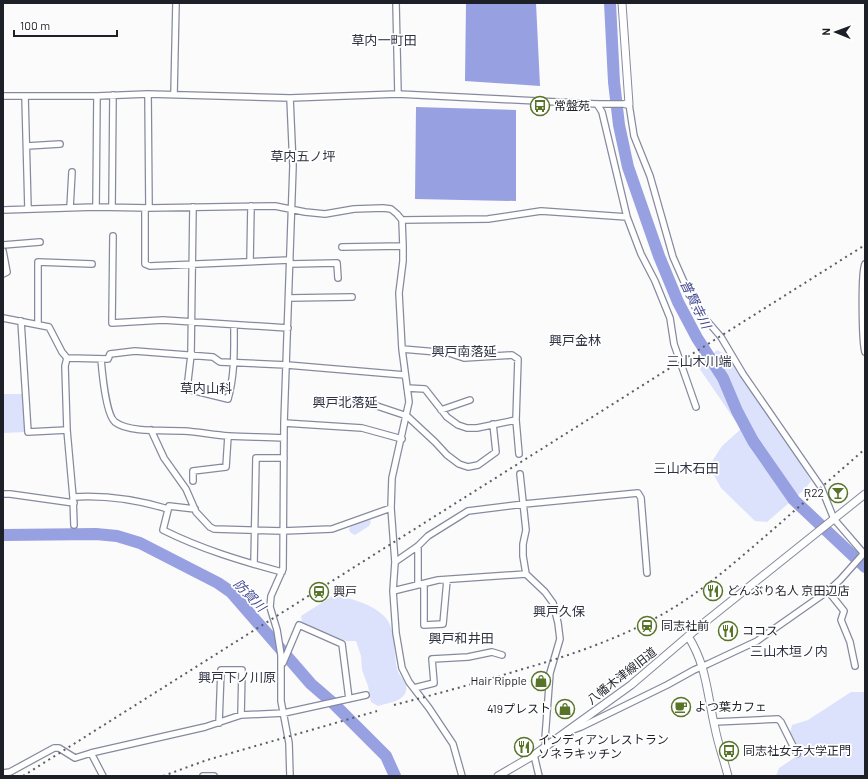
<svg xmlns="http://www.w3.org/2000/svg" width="868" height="779" font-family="Barlow,'Noto Sans JP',sans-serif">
<rect width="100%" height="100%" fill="#fbfbfb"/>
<path fill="#dde2fc" d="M 717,350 L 732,358 L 746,383 L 792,446 L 811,481 L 805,489 L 767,522 L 755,521 L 721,488 L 709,466 L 722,446 L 741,429 L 699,368 Z
M 3,394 L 24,394 L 25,432 L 3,433 Z
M 366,520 L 370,520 L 371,522 L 369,526 L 355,535 L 351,533 L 349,530 L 350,527 Z
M 334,595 C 353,599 370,603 384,616 C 397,628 393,656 398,672 C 401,678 408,683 406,691 C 403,702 387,703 378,706 L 371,702 L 368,686 L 362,670 L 361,656 L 356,641 L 346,641 L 310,627 L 302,622 L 301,616 Z
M 851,692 L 865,692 L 865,776 L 776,776 L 779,768 L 797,756 L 790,733 L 792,725 L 808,720 Z"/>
<path fill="#97a0e0" d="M 466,3 L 536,3 L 540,86 L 465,81 Z
M 416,107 L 516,110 L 516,201 L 415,199 Z"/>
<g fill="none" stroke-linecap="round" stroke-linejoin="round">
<path stroke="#97a0e0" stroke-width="12" d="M 610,3 L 614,82 L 619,125 L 628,167 L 659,256 L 678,302 L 697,338 L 723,378 L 737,411 L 753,441 L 794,500 L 865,567
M 3,535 L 96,534 L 117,536 L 140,543 L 218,583 L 231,592 L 311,684 L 333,703 L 386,756 L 395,776"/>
<defs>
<path id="minor" d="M 396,3 L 398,94
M 148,94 L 149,208
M 174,94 L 176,3
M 3,96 L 97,96 L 148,94 L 290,98 L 398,94 L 597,104 L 626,104
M 25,96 L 28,209
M 597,104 L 602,112 L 627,217 L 641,254 L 655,281 L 670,318 L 674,344 L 696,407
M 629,104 L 634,136 L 650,176 L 673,257 L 695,307 L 721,337 L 743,374 L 821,487 L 834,519 L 865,555
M 27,146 L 60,144
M 96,207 L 97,96
M 112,207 L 113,95
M 193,207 L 191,355 L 187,389 L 228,399 C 235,374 234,350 234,325
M 70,208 L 72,172
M 145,208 L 145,264 L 150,266 L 290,260
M 3,210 L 96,207 L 149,208 L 275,206 L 305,212 L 325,214 L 354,209 L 383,208 L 391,209 L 397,214 L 402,220 L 403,246 L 403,261 L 399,293 L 402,349 L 409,402 L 392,478 L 391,508 L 395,562 L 393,591 L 396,633 L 402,668 L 409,682 L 429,708 L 453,744 L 462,776
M 402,220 L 488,219 L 541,211 L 627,217
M 113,236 L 112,323 L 163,320 L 288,328
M 3,245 L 40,242
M 342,247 L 403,246
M 3,251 L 7,272 L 3,274
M 250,261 L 251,206
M 290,264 L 337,263 L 338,278
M 865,264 C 861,272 862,341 865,352
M 289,298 L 352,297
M 3,318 L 49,327 L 62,352 L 67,358 L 108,359 L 110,354 L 135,351 L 213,357 L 220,362 L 287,365 L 405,375
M 21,321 L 28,432 L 67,430
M 38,324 L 38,262 L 92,264
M 402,349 L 449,353 L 464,358 L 512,355 L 518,359 L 516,420 L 519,454
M 67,358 L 65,366 L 67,430 L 73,497
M 101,359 C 102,371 106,415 115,422 C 129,433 165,430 184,431 C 199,432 214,435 229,436 C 247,437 266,437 284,438
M 407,388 L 425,389 L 447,417 L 458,425 L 467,428 L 477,428 L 516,420
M 328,400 L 359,400 L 407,416 L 435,442 L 447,455 L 459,464 L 468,467 L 478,465 L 496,452 L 493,424
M 441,410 L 470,400
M 284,423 L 362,428 L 402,439
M 151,430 L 164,458 L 186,489 L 196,512 L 210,527 L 214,529 L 283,531 L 332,529 L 391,508
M 520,474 L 526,530 L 523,544 L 523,556 L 526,574 L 545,592 L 553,603 L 558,623 L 560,639 L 550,673 L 545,739 L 546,746
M 193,481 L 193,471 L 226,467 L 228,436
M 3,494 L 10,494 L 74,503
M 195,509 L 169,506 L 163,530 C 201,549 241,561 282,572
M 74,525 L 73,497 C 105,495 138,500 168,509
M 418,546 L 418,585
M 395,562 L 418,546 L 428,536 L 468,511 L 524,504 L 638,493 L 641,498 L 647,573
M 254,564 L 256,458 L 284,458
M 424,584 L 424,625 L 443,624 L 447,580
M 393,591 L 438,580 L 526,574
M 828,591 L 844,611 L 841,620 L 850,642 L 855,666
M 283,663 L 299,625 L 342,644 L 349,699
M 414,688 L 434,683 L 432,659 L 468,657 L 492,652 L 502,655
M 714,722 L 778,719 L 781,722 L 797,754
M 219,723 L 221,670 L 242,670 L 241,715
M 570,731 L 581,727 L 667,685 L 694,670 L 708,664 L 757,641 L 828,591 L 840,580 L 865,552
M 91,753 L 103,776
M 534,755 L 539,776
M 3,773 L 10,772 L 54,748 L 59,748 L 75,758 L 91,753 L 205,727 L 241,715 L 284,713 L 366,695
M 203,776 L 214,776
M 290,776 L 289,743 L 281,701 L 281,655 L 277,630 L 270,607 L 271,596 L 283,569 L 284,423 L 293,166 L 290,98"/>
<path id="tertiary" d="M 622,3 L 629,104 L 626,104
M 688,636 C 707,666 707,694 715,728 C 718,744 724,760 728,776
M 498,776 L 534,755 L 631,685 L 700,626 L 865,494"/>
</defs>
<use href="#minor" stroke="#868a9e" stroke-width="8"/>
<use href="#tertiary" stroke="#868a9e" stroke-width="9"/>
<use href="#minor" stroke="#fff" stroke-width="5.5"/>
<use href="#tertiary" stroke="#fff" stroke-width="7"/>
<path stroke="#5c5d63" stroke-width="2" stroke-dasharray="2 4" stroke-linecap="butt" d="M 394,705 C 437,694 480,682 523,669 C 578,653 633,634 681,603 C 713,582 741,557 769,533 C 801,505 833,477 865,449
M 23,776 L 865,245
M 163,776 L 207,760 L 377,711"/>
</g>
<defs>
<symbol id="bus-ring" viewBox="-11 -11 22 22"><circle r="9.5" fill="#fff" stroke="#587429" stroke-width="1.5"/><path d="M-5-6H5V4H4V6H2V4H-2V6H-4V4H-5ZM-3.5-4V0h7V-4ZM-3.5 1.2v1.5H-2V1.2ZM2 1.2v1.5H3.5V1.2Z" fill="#587429"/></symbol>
<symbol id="bar-ring" viewBox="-11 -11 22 22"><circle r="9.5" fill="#fff" stroke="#587429" stroke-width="1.5"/><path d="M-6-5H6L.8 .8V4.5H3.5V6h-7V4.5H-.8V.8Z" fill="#587429"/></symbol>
<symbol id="restaurant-ring" viewBox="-11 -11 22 22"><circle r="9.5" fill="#fff" stroke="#587429" stroke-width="1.5"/><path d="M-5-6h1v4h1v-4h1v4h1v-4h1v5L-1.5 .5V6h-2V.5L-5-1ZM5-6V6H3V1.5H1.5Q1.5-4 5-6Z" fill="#587429"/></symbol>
<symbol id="station-ring" viewBox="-11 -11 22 22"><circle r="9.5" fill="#fff" stroke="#587429" stroke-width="1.5"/><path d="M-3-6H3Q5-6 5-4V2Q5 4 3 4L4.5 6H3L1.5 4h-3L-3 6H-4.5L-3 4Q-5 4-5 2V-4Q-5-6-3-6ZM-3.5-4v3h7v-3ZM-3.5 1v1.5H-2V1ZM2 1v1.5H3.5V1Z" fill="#587429"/></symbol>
<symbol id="shop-ring" viewBox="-11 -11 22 22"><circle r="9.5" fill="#fff" stroke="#587429" stroke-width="1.5"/><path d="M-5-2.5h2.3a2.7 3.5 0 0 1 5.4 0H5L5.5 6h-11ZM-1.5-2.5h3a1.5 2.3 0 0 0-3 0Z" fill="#587429"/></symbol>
<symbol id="cafe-ring" viewBox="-11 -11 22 22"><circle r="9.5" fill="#fff" stroke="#587429" stroke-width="1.5"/><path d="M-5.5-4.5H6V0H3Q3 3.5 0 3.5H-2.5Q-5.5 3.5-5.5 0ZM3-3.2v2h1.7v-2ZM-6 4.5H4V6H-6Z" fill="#587429"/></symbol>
</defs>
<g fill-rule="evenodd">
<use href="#bus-ring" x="529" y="95" width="22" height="22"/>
<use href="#bar-ring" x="827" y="482" width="22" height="22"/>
<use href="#restaurant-ring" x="702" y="580" width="22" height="22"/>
<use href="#station-ring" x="308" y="581" width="22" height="22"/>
<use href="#station-ring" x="636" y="615" width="22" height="22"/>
<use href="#restaurant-ring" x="717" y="620" width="22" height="22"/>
<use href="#shop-ring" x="530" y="670" width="22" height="22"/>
<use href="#cafe-ring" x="670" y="696" width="22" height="22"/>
<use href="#shop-ring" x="554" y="698" width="22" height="22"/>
<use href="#restaurant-ring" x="513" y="736" width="22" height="22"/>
<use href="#bus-ring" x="718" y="740" width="22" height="22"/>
</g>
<g text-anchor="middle" stroke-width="3.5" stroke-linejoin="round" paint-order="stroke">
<g font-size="12" fill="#1e2028" stroke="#fff" text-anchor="start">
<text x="554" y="110">常盤苑</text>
<text x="824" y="497" text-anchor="end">R22</text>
<text x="727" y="595">どんぶり名人 京田辺店</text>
<text x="333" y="596">興戸</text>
<text x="661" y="630">同志社前</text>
<text x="742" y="635">ココス</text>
<text x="527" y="685" text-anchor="end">Hair Ripple</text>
<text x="695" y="711">よつ葉カフェ</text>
<text x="551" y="713" text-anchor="end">419プレスト</text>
<text x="538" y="744">インディアンレストラン<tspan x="538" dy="14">ソネラキッチン</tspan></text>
<text x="743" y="755">同志社女子大学正門</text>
</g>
<g font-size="12" fill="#1e2028" stroke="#fff">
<text transform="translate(622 676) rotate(-38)" y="4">八幡木津線旧道</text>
</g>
<g font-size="13" fill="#2f3243" stroke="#fff">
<text x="384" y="45">草内一町田</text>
<text x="303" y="161">草内五ノ坪</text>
<text x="575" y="345">興戸金林</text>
<text x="464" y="356">興戸南落延</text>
<text x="699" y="366">三山木川端</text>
<text x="206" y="393">草内山科</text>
<text x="345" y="407">興戸北落延</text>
<text x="686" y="473">三山木石田</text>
<text x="559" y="616">興戸久保</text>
<text x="461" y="643">興戸和井田</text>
<text x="789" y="656">三山木垣ノ内</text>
<text x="237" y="682">興戸下ノ川原</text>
</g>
<g font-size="13" font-style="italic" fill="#414692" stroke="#fff">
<text transform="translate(696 304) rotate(64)" y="5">普賢寺川</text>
<text transform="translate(250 595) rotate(46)" y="5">防賀川</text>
</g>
</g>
<rect width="868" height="779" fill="none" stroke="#1e2028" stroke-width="8"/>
<g transform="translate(836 32) rotate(271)" stroke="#ffffff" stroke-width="3" paint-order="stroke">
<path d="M0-3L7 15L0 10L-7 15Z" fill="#1e2028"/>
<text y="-6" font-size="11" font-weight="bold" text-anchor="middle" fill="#1e2028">N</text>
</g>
<path d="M14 30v6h103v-6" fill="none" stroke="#1e2028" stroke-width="2"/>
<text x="20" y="30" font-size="12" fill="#1e2028" stroke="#ffffff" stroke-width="3" paint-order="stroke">100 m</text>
</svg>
